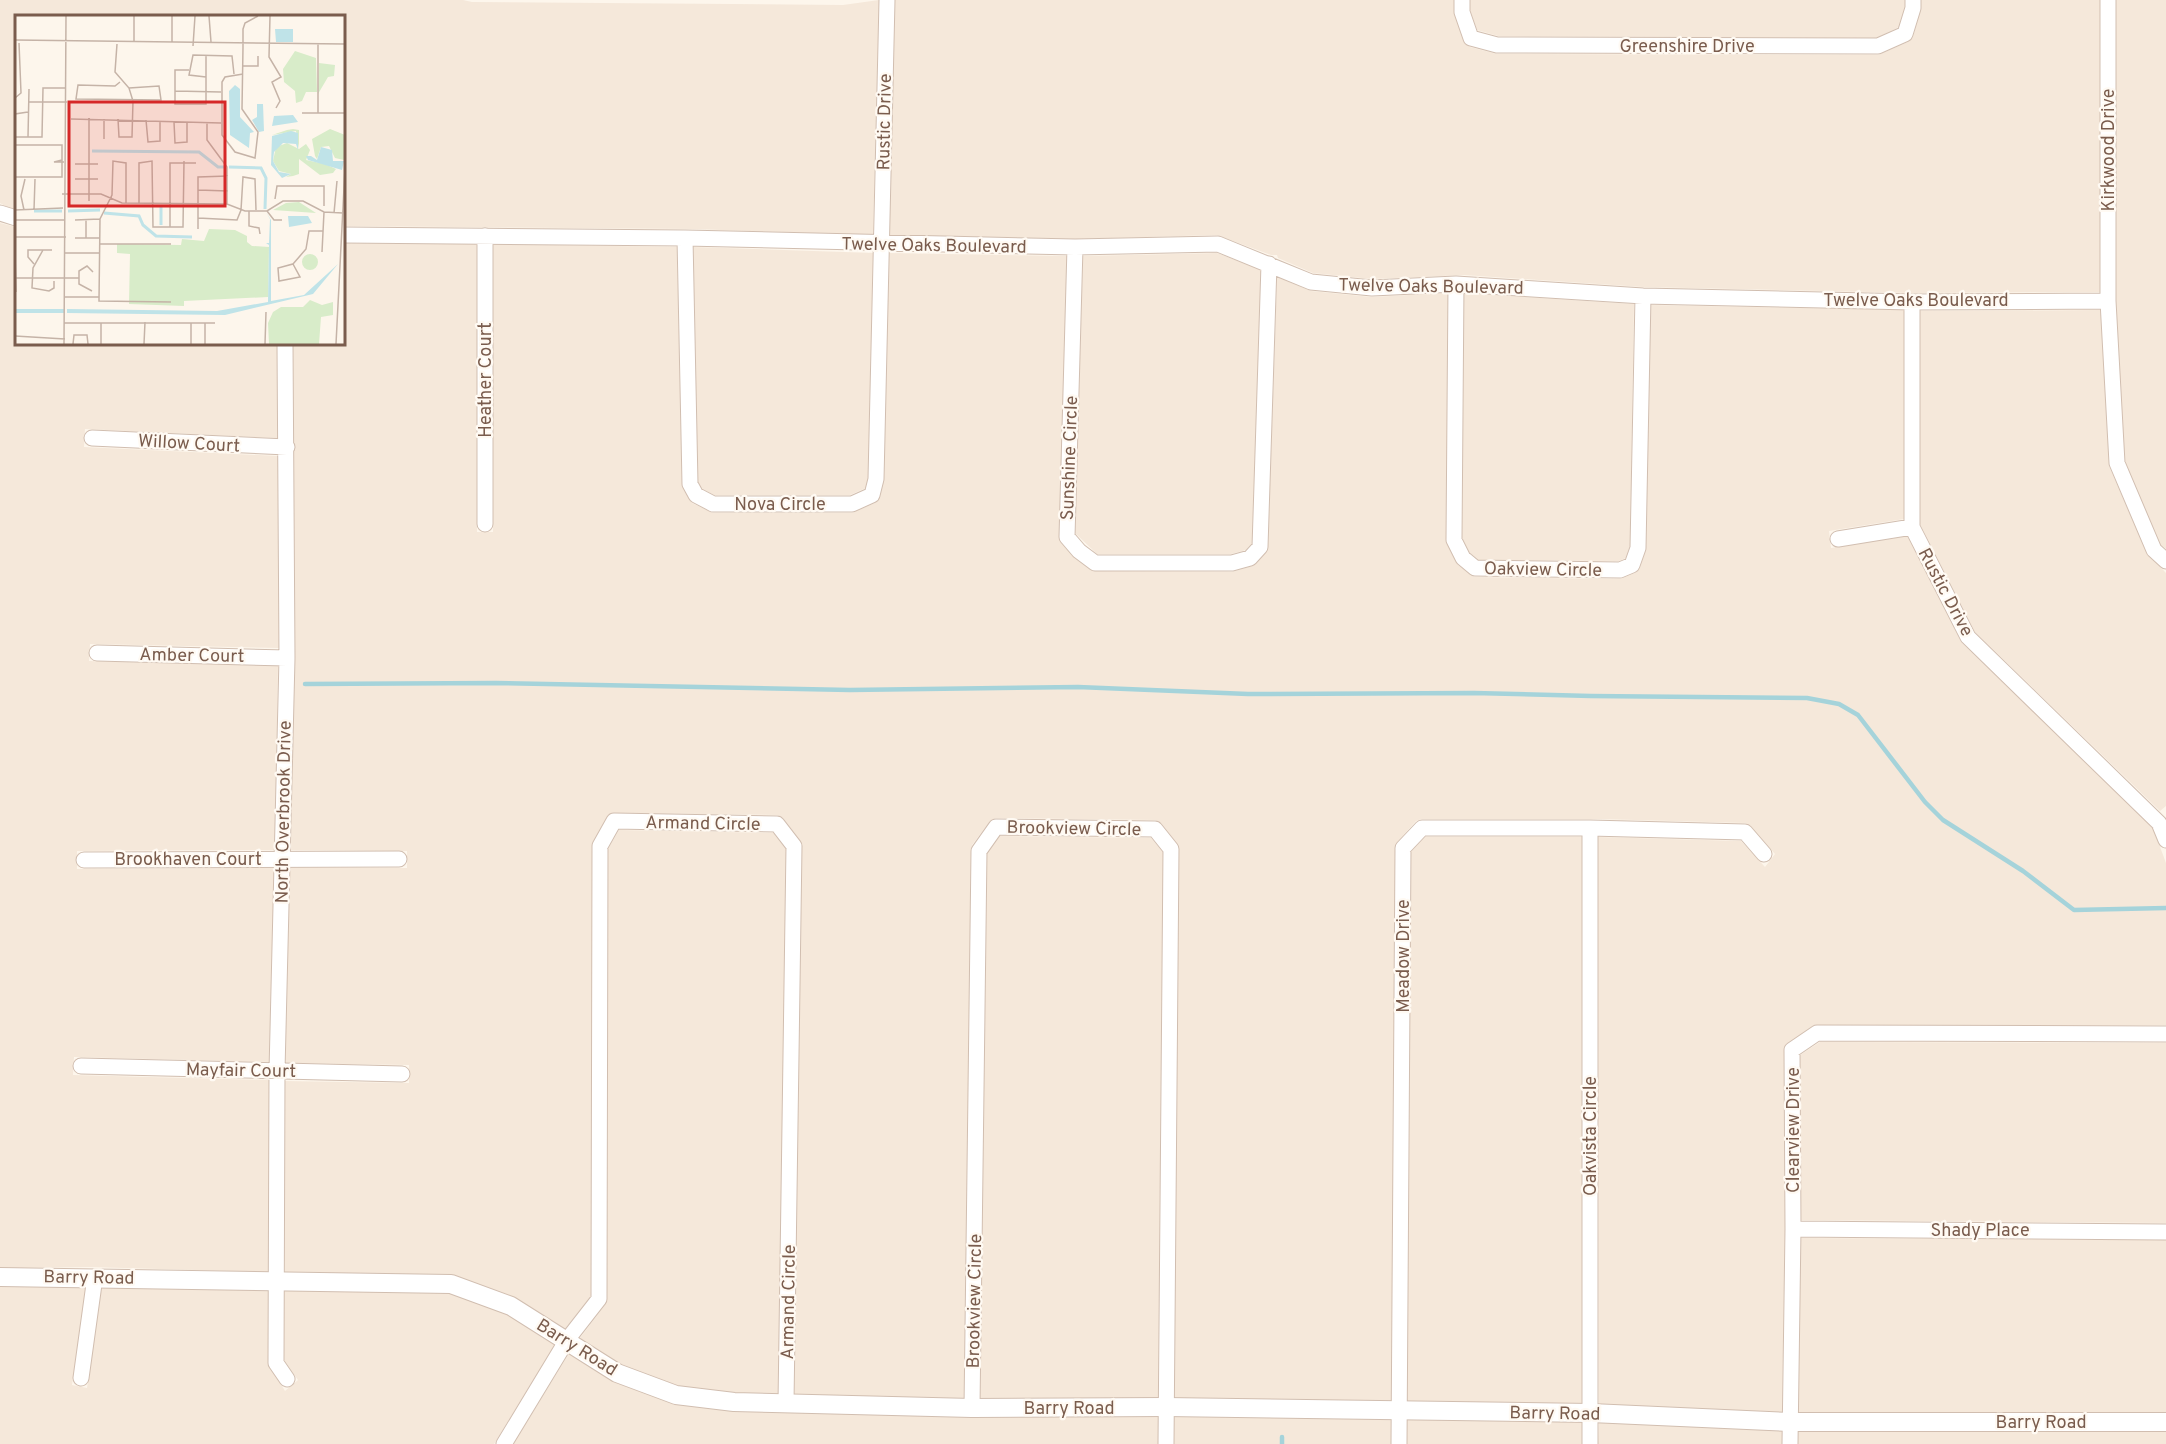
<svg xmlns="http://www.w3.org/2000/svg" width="2166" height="1444" font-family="Overpass,sans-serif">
<rect width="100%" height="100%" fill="#fdf6ec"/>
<path fill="#f5e8da" d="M 0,0 L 463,0 L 472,2 L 843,5 L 879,0 L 873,235 L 692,229 L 344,226 L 344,16 L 16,16 L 16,209 L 7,207 L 0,203 Z
M 895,0 L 1454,0 L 1455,15 L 1464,41 L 1470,47 L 1497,54 L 1878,55 L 1908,42 L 1913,37 L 1920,11 L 1920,0 L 2100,0 L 2100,292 L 1912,293 L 1643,287 L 1464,275 L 1372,279 L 1313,273 L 1278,258 L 1277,255 L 1271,255 L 1217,235 L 1075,239 L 889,235 Z
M 1470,0 L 1905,0 L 1905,7 L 1899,27 L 1877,38 L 1498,36 L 1477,30 L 1470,10 Z
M 2116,0 L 2166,0 L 2166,549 L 2160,544 L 2124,460 L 2116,301 Z
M 0,223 L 16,227 L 16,344 L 277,344 L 278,438 L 85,429 L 84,447 L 279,456 L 279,648 L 90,644 L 89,661 L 278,666 L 275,850 L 77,851 L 77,869 L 274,868 L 269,1062 L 74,1057 L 73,1075 L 269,1080 L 269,1272 L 89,1267 L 0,1268 Z
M 344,243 L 477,244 L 477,532 L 493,532 L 493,244 L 677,247 L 682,484 L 692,503 L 713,513 L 852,513 L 875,503 L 880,497 L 884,479 L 889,253 L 1067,256 L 1059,536 L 1062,543 L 1074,557 L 1095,571 L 1232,572 L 1252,566 L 1265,553 L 1268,547 L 1277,277 L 1311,291 L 1371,297 L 1448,293 L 1447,540 L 1458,565 L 1475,577 L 1620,579 L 1635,573 L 1640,568 L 1646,548 L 1650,305 L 1905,310 L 1904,519 L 1829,531 L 1831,548 L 1908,536 L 1962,643 L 2153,828 L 2166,863 L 2166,1025 L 1813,1026 L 1788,1043 L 1784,1051 L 1785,1229 L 1782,1413 L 1599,1405 L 1598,837 L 1741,841 L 1765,867 L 1775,854 L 1750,826 L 1745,823 L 1598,819 L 1422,819 L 1416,821 L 1398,841 L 1396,848 L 1391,1401 L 1174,1398 L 1178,849 L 1176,843 L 1161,823 L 1155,820 L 996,818 L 990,821 L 972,845 L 971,851 L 964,1399 L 794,1394 L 802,846 L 800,840 L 783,818 L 777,815 L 614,813 L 608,817 L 592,846 L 591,1296 L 565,1329 L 514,1297 L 454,1276 L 285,1272 L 284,1081 L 409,1083 L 409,1065 L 285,1063 L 290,868 L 407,868 L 407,851 L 291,850 L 295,649 L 293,344 L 344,344 Z
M 693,247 L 873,253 L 868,478 L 866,488 L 850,495 L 714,495 L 701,488 L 698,482 Z
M 1217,253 L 1261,270 L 1252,543 L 1246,550 L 1231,554 L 1097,554 L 1075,533 L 1083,256 Z
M 1464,293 L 1634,304 L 1630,546 L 1626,558 L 1619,561 L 1478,560 L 1469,552 L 1462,538 Z
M 2101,310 L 2109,466 L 2147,553 L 2166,573 L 2166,806 L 2160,811 L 1974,631 L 1920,524 L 1920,311 Z
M 619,830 L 773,833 L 786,849 L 779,1394 L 735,1393 L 678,1387 L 621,1365 L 580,1338 L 605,1305 L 607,1299 L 608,849 Z
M 999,836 L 1151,838 L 1163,852 L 1158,1398 L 980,1399 L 987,854 Z
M 1425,837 L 1582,837 L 1583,1404 L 1407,1401 L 1411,851 Z
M 1820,1042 L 2166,1043 L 2166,1223 L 1801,1220 L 1800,1055 Z
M 1801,1238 L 2166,1240 L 2166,1414 L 1798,1413 Z
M 0,1285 L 86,1286 L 72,1385 L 87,1388 L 102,1286 L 269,1289 L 268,1363 L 285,1391 L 298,1380 L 284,1360 L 284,1290 L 450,1293 L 508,1314 L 556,1343 L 494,1444 L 0,1444 Z
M 570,1352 L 674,1404 L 734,1411 L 980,1417 L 1158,1416 L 1158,1444 L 513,1444 Z
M 1174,1416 L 1391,1419 L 1391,1444 L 1173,1444 Z
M 1407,1419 L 1583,1422 L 1582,1444 L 1407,1444 Z
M 1599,1422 L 1782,1431 L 1782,1444 L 1598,1444 Z
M 1797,1431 L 2166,1431 L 2166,1444 L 1797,1444 Z"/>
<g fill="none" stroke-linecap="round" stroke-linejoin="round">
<path stroke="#a5d3da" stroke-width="4.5" d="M 305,684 L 496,683 L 850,690 L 1078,687 L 1248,694 L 1474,693 L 1591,696 L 1807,698 L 1839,704 L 1858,715 L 1925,802 L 1943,820 L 2023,871 L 2074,910 L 2166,908
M 1282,1444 L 1282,1437"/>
<defs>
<path id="minor" d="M 1462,0 L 1462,12 L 1471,38 L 1497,45 L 1878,46 L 1905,34 L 1913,8 L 1913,0
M 2108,0 L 2108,301 L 2117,463 L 2154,550 L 2166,561
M 0,213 L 16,218
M 344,235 L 685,238 L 1075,247 L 1218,244 L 1311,282 L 1372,288 L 1456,284 L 1643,296 L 1912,302 L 2108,301
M 685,238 L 690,484 L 696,495 L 713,504 L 852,504 L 872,495 L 876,479 L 887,0
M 1075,247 L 1067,537 L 1079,551 L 1095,563 L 1232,563 L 1250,558 L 1260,547 L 1269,264
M 1456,284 L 1454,540 L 1463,558 L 1475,568 L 1620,570 L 1632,565 L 1638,548 L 1643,296
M 1912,302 L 1912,527 L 1968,637 L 2159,823 L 2166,840
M 285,344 L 287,658 L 277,1071 L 276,1363 L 287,1379
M 92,438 L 287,447
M 485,524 L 485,236
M 1838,539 L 1912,527
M 97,653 L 287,658
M 1590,828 L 1590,1444
M 84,860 L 399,859
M 81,1066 L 402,1074
M 1793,1229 L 2166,1232
M 81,1378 L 95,1277
M 972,1408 L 979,851 L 996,827 L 1155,829 L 1171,849 L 1166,1444
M 504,1444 L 567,1340 L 599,1299 L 600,846 L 614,821 L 777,824 L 794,846 L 786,1403
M 1399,1444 L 1403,848 L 1422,828 L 1590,828 L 1745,832 L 1764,854
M 1790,1444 L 1793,1229 L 1792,1050 L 1817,1033 L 2166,1034"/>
<path id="tertiary" d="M 0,1277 L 451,1284 L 511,1306 L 617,1373 L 676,1395 L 734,1402 L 972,1408 L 1166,1407 L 1591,1413 L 1790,1422 L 2166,1422"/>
</defs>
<use href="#minor" stroke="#d1beb0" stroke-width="17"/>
<use href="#tertiary" stroke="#d1beb0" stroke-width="20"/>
<use href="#minor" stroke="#fff" stroke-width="15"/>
<use href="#tertiary" stroke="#fff" stroke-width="18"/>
</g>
<g text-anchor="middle" stroke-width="4.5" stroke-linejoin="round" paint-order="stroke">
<g font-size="18" fill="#7a5c4d" stroke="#fffaf3">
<text x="1687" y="52">Greenshire Drive</text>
<text transform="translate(884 122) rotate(-89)" y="6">Rustic Drive</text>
<text transform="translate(2108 150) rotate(-90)" y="6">Kirkwood Drive</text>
<text transform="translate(934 245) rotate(1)" y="6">Twelve Oaks Boulevard</text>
<text transform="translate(1431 286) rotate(1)" y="6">Twelve Oaks Boulevard</text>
<text x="1916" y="306">Twelve Oaks Boulevard</text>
<text transform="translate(485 380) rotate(-90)" y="6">Heather Court</text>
<text transform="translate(189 443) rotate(3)" y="6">Willow Court</text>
<text transform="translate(1069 458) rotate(-88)" y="6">Sunshine Circle</text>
<text x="780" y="510">Nova Circle</text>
<text transform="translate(1543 569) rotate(1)" y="6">Oakview Circle</text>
<text transform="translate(1946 592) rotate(62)" y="6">Rustic Drive</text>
<text transform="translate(192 655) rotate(1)" y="6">Amber Court</text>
<text transform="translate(283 812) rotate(-89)" y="6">North Overbrook Drive</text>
<text transform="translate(703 823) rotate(1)" y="6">Armand Circle</text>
<text transform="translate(1074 828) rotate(1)" y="6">Brookview Circle</text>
<text x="188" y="865">Brookhaven Court</text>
<text transform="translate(1403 956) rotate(-90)" y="6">Meadow Drive</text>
<text transform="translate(241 1070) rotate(1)" y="6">Mayfair Court</text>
<text transform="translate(1793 1130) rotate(-90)" y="6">Clearview Drive</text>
<text transform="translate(1590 1136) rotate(-90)" y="6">Oakvista Circle</text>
<text x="1980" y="1236">Shady Place</text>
<text transform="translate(89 1277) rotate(1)" y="6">Barry Road</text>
<text transform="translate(974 1301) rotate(-89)" y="6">Brookview Circle</text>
<text transform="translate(788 1302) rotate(-89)" y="6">Armand Circle</text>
<text transform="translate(577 1347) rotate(32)" y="6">Barry Road</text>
<text x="1069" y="1414">Barry Road</text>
<text transform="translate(1555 1413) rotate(1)" y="6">Barry Road</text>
<text x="2041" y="1428">Barry Road</text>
</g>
</g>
<g transform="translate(15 15)">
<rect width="330" height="330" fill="#fdf6ec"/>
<path d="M 280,36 L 301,43 L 302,77 L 291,77 L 287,86 L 281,88 L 280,76 L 269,67 L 268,54 ZM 304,48 L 320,50 L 319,61 L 313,62 L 303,79 ZM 315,114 L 330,120 L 329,145 L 320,143 L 314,131 L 306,132 L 302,144 L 300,141 L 297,124 ZM 272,115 L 278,114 L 284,115 L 284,134 L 291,129 L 295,135 L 291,145 L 310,149 L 321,154 L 318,158 L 305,160 L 284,144 L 284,159 L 278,161 L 271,162 L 276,159 L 264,156 L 258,146 L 261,132 L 272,128 L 284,134 L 281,116 L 257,120 ZM 284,187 L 301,198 L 258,195 L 271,188 ZM 194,214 L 220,215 L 232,221 L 232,227 L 237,231 L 254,232 L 253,282 L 169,286 L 169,291 L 114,289 L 115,239 L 102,238 L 102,229 L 166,230 L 167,224 L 189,226 ZM287 247a8 8 0 1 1 16 0a8 8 0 1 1-16 0ZM 295,285 L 307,290 L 318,287 L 318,300 L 306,302 L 304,329 L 254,329 L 253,308 L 258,297 L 266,292 L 288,292 Z" fill="#d8ecc9"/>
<path d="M 260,14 L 278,14 L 278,27 L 261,27 ZM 220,70 L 225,74 L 225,102 L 239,117 L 235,118 L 234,133 L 215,120 L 214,76 ZM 242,89 L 248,89 L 249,116 L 244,117 L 237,105 L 242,102 ZM 278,100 L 283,107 L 257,111 L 259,101 ZM 276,116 L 283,118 L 283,135 L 281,129 L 268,128 L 259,137 L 258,146 L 264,157 L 276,159 L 267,163 L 256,150 L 257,121 ZM 306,132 L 317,135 L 318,146 L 329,146 L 327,155 L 293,145 L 291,141 L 296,141 L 302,145 ZM 251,197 L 256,205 L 256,286 L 289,280 L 323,249 L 298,279 L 210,300 L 52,298 L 52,294 L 202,296 L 253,287 L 254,230 L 251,228 L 254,228 L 255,204 ZM 273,201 L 293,201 L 297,208 L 274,212 ZM 0,294 L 49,294 L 49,298 L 0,298 Z" fill="#bfe3e8"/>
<path fill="none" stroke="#bfe3e8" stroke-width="3" d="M 77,136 L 184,137 L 203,152 L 210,152M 214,152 L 246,153 L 251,163 L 250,194M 19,196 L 47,196M 53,196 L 85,195M 89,198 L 124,201 L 128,210 L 141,221 L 177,222M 146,210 L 146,190"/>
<path fill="none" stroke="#c5b3a7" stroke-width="1.5" d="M 194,1 L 196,27M 255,1 L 254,42 L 266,62 L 257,67 L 265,86 L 261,93M 0,25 L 330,29M 119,26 L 119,1M 157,27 L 157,1M 102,29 L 100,57 L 114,73 L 118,86 L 117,122 L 104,122 L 103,104M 178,31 L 180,1M 228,51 L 243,51 L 243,41M 174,55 L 160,55 L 160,89 L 191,89 L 191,41M 228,59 L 210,62 L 207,67 L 207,120 L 220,137 L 240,143 L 243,117 L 227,94 L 228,32 L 228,14 L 230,8 L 243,1M 191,62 L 174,60 L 178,40 L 217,41 L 219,59M 105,67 L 100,71 L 63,70 L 61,84 L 146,85 L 144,71 L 114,73M 160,76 L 206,77M 0,83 L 6,78 L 4,28M 14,87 L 52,87M 287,98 L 330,98M 303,98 L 303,29M 74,103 L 74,186M 56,104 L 206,108M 131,105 L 133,127 L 145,126 L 145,106M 159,107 L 160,128 L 172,127 L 172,108M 192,108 L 192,125 L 212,152 L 212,189M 0,110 L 0,99 L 13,97M 0,122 L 27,122 L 28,73 L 51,73M 13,122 L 14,74M 89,124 L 89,104M 0,130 L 47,130 L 47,162 L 0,162M 47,145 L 39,147 L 49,147M 60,149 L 83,149M 60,164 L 83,164M 183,175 L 213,176M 47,179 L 86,179 L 107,188 L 212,189 L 230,196 L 252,196 L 268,186 L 288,186 L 309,197 L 328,198M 260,184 L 262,171 L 309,171 L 309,191M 111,188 L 111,148 L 98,146 L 97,180 L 85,204 L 84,286 L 156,287M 124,188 L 124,148 L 137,146 L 138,212 L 168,212 L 169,146M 0,195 L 48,193M 9,195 L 6,181 L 10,164M 19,195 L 20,164M 234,196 L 234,211 L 244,213 L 245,219M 252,196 L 259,205 L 267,205M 319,198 L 322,166M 183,203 L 222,205 L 226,195 L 228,162 L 240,164 L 241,195M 0,205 L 50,205M 60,205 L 85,204M 155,212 L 155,148 L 181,148M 183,214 L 183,162 L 213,161M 0,222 L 51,222M 60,223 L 85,223M 71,223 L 71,204M 84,229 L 156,229M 28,235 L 18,253 L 17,273 L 34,276 L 39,273 L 39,266M 307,237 L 309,197M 0,238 L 1,277M 50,238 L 84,238M 19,249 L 13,242 L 13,235 L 37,235M 278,249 L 285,262 L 264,266 L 263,253 ZM 278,249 L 291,234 L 294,216 L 308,216M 0,263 L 64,263M 77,276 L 64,269 L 64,256 L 72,251 L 78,257M 49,282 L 84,282M 49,308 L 200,308M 0,321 L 50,324M 49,329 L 51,1M 58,329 L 59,320 L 72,320 L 73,329M 86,329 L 86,308M 129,329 L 130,307M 176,329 L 176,308M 190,329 L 190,308M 250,329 L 251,297M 321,329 L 330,153"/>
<path fill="#d62828" fill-opacity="0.15" stroke="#d62828" stroke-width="3" d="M 54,87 L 210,87 L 210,191 L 54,191 Z"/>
<rect width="330" height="330" fill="none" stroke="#7a5c4d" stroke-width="3"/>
</g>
</svg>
